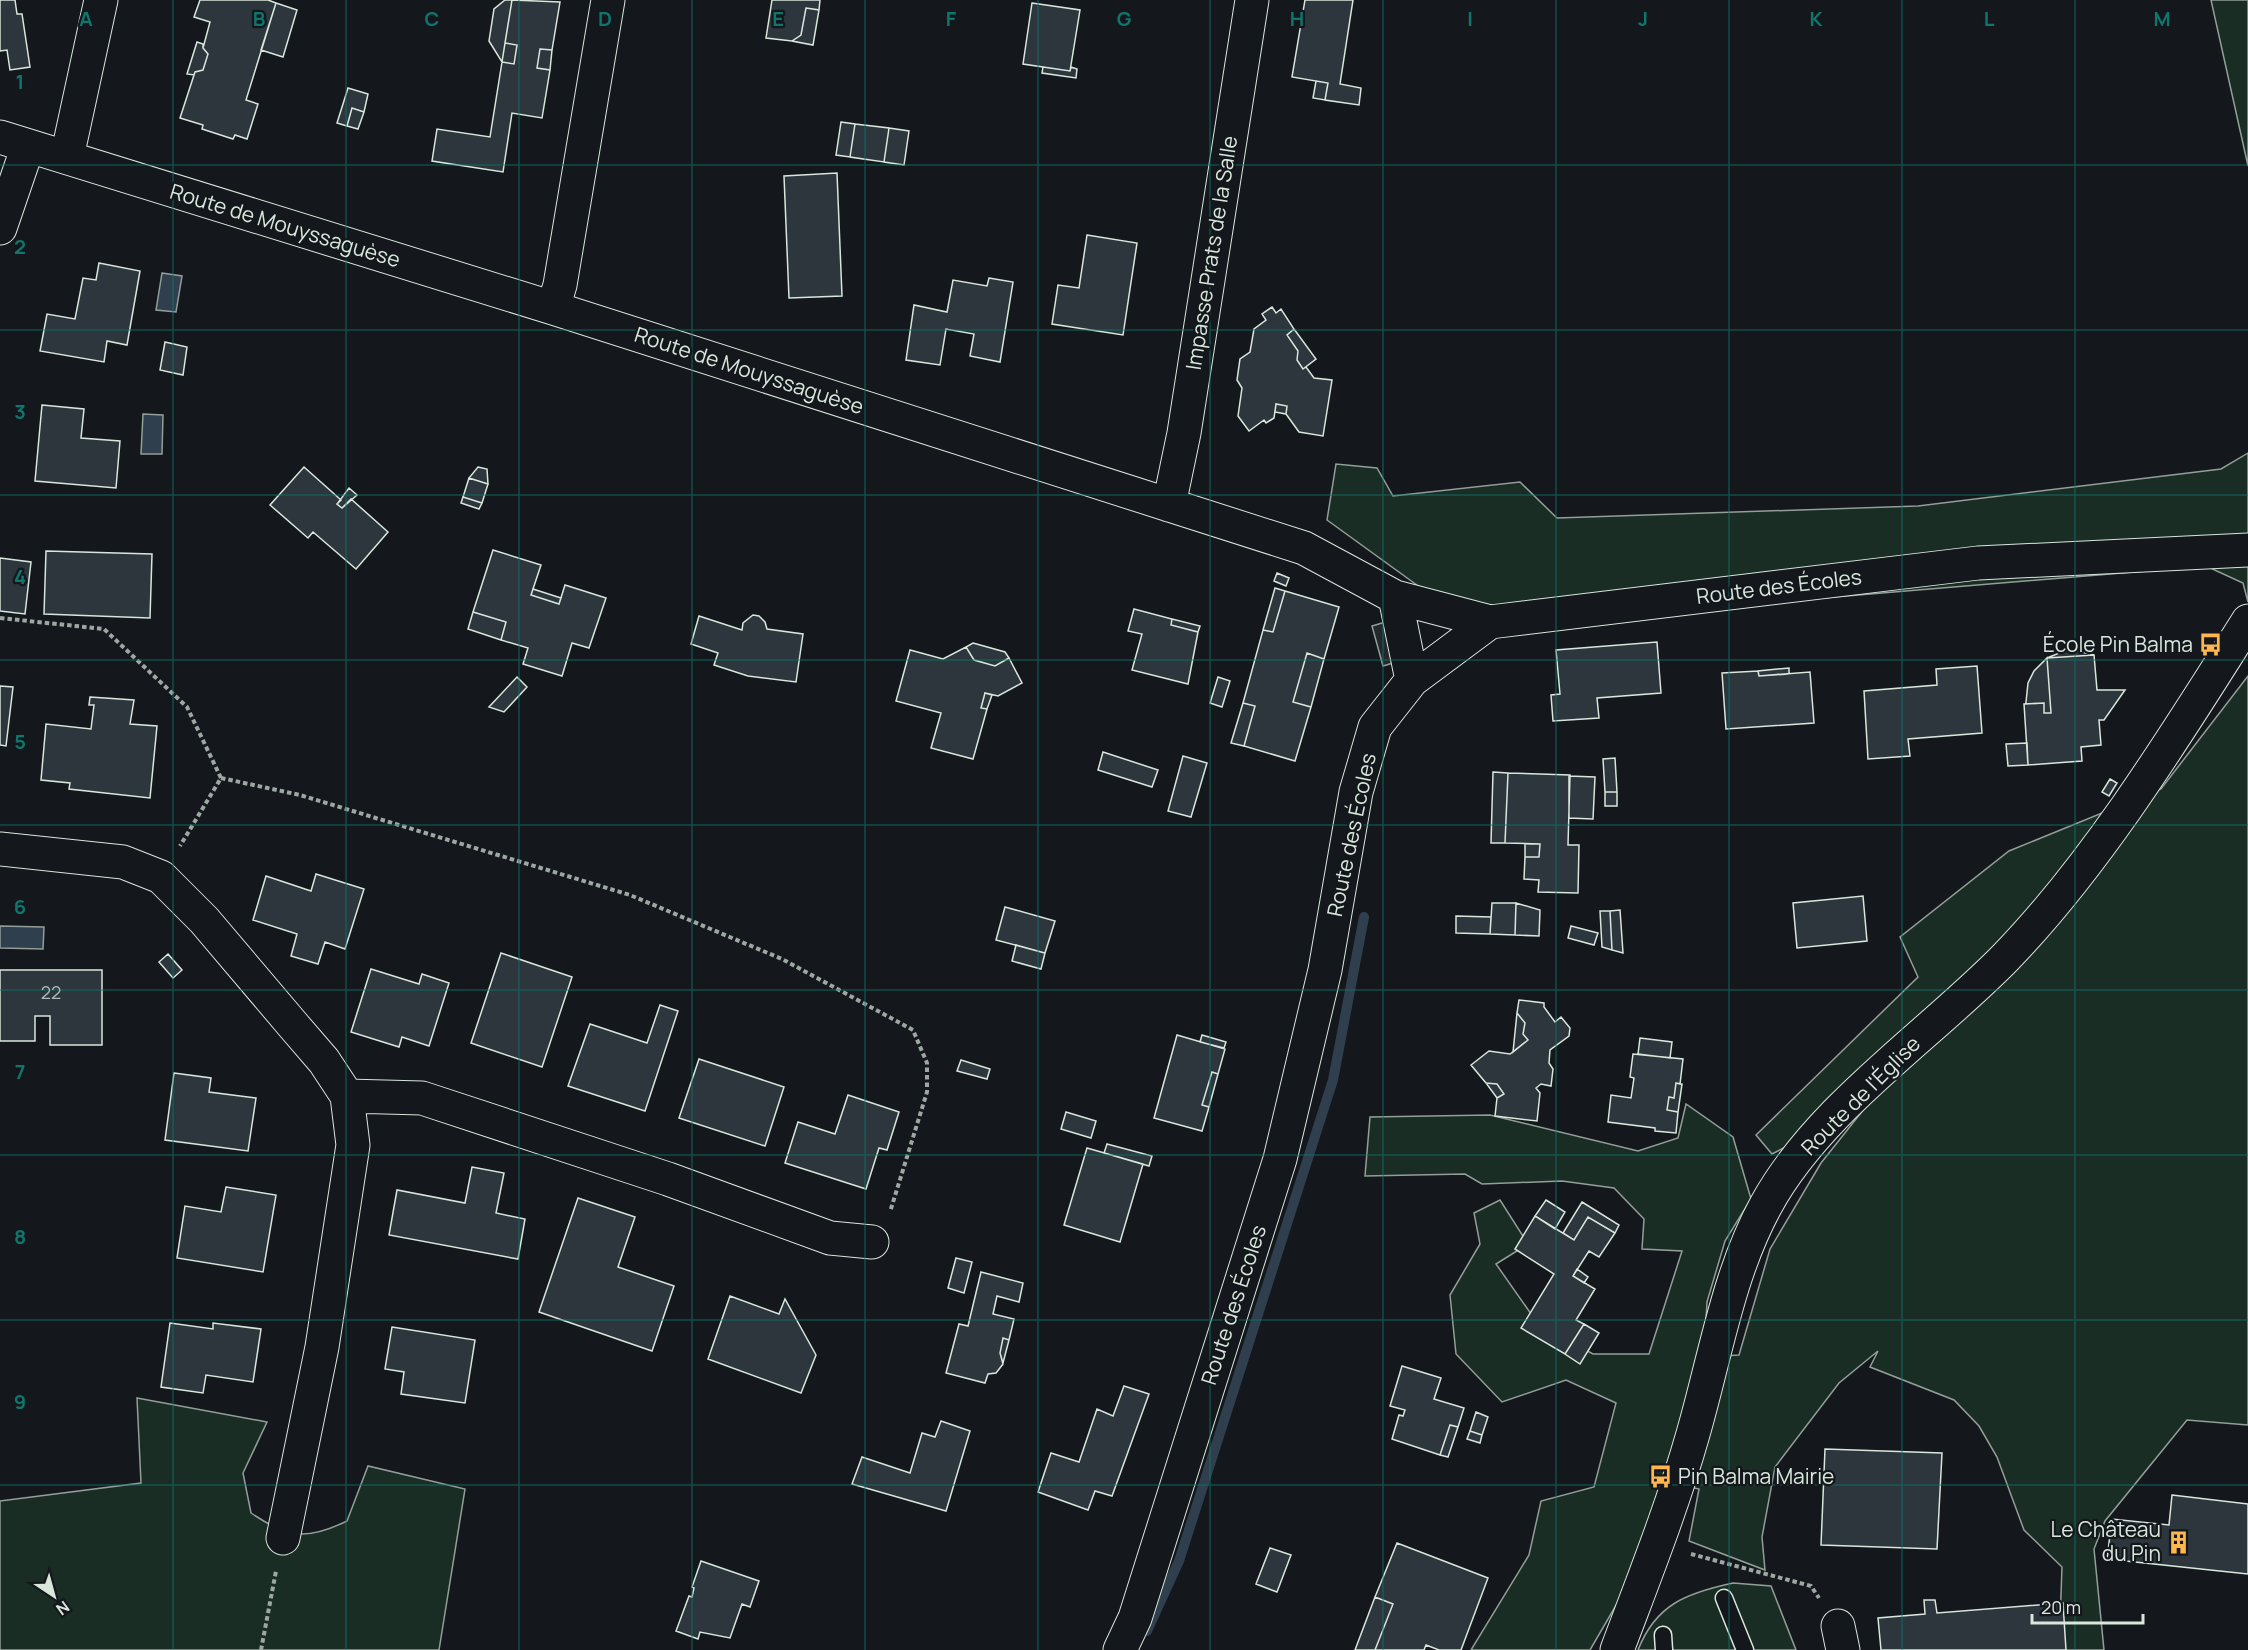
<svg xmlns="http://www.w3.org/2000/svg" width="2248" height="1650" font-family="Manrope,sans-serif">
<rect width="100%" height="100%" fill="#14181c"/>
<path fill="#1a2d24" stroke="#939e99" stroke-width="1.5" d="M 2211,0 L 2248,0 L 2248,166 Z
M 2248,453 L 2248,602 L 2243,583 L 2206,566 L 1475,627 L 1327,520 L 1336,464 L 1377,468 L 1393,496 L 1520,482 L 1557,518 L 1918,506 L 2221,469 Z
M 2248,676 L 2248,1425 L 2187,1420 L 2105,1521 L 2094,1549 L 2104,1650 L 2059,1650 L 2062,1567 L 2024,1530 L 1997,1457 L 1979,1426 L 1954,1400 L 1870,1367 L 1878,1351 L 1839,1383 L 1775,1467 L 1762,1537 L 1765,1570 L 1689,1541 L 1699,1489 L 1666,1482 L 1629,1583 L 1590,1650 L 1471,1650 L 1529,1555 L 1541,1501 L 1594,1487 L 1616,1403 L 1566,1380 L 1502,1402 L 1456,1354 L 1450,1295 L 1480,1244 L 1474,1213 L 1500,1200 L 1528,1244 L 1496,1264 L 1536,1321 L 1580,1347 L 1593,1354 L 1649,1354 L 1682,1251 L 1642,1249 L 1644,1219 L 1614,1188 L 1562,1181 L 1482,1184 L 1465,1174 L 1365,1176 L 1370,1117 L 1490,1115 L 1638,1151 L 1678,1138 L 1686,1104 L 1733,1137 L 1751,1199 L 1725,1241 L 1707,1302 L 1704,1357 L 1739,1355 L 1770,1249 L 1821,1163 L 1868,1104 L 1772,1154 L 1756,1135 L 1918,977 L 1900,937 L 2009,851 L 2161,789 Z
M 137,1398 L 267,1422 L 243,1473 L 251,1513 C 288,1538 306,1541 347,1521 L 368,1466 L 465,1489 L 439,1650 L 0,1650 L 0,1501 L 141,1483 Z
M 1733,1583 L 1771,1586 L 1796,1650 L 1638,1650 C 1656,1604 1687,1593 1733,1583 Z"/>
<path fill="#24282b" stroke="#939e99" stroke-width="1.5" d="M 1392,620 L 1403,660 L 1383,666 L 1372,626 Z"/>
<path fill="#2f3f4d" stroke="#939e99" stroke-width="1.5" d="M 162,273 L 182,276 L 176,312 L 156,310 Z
M 143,414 L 163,415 L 162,454 L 141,454 Z
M 0,926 L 44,927 L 43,949 L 0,948 Z"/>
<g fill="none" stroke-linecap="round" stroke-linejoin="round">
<path stroke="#2f3f4d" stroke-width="10" d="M 1147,1631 L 1179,1561 L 1333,1080 L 1364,917"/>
</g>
<path fill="#2c363c" stroke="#d8e6dc" stroke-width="1.5" d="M 0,0 L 15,0 L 17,14 L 22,14 L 30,67 L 10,70 L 7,50 L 0,51 Z
M 200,0 L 268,0 L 276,3 L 246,100 L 258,104 L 247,139 L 235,135 L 233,139 L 202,129 L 203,125 L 180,118 L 195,72 L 203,70 L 208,54 L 203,48 L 210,22 L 194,17 Z
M 505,0 L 512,0 L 502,62 L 489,41 L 494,9 Z
M 512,0 L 560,2 L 552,50 L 540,49 L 537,68 L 550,70 L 542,118 L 512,113 L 503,172 L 432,161 L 437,129 L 490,137 L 502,62 L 514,64 L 517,45 L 505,43 Z
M 772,0 L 820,0 L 819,10 L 806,8 L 801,35 L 792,41 L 766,38 Z
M 1305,0 L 1353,0 L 1340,84 L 1361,88 L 1359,105 L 1325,100 L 1328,83 L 1292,77 Z
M 276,3 L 297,10 L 283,57 L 261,50 Z
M 1032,3 L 1080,10 L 1070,71 L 1023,64 Z
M 806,8 L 819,10 L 813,45 L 792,41 L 801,35 Z
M 197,42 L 203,44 L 203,48 L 208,54 L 203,70 L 195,72 L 194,75 L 187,74 Z
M 505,43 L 517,45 L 514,64 L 502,62 Z
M 540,49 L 552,50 L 550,70 L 537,68 Z
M 1043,67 L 1070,71 L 1071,67 L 1077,69 L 1076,78 L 1042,73 Z
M 1316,81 L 1328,83 L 1325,100 L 1313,98 Z
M 348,88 L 368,94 L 364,112 L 352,108 L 347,126 L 337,123 Z
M 352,108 L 364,112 L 358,129 L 347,126 Z
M 841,122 L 855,124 L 850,157 L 836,155 Z
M 855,124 L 889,128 L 884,162 L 850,157 Z
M 889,128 L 909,131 L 904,165 L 884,162 Z
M 837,173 L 842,296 L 789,298 L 784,176 Z
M 1087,235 L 1137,243 L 1123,335 L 1052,324 L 1058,285 L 1079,288 Z
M 99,263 L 140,271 L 127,345 L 107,341 L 104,362 L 40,351 L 47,314 L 75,319 L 83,278 L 96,280 Z
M 989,278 L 1013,282 L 1000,362 L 970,356 L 974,334 L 946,329 L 940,365 L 906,360 L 914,305 L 947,312 L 953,280 L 987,286 Z
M 1272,307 L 1276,313 L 1281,309 L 1294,329 L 1287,335 L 1298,351 L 1297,360 L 1303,369 L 1306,367 L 1314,378 L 1332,380 L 1323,436 L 1299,432 L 1286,414 L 1287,406 L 1276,404 L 1274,418 L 1266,423 L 1264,420 L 1249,431 L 1238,416 L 1242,388 L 1237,380 L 1240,359 L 1250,352 L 1254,329 L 1266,320 L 1262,314 Z
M 1294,329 L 1316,359 L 1303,369 L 1297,360 L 1298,351 L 1287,335 Z
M 165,342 L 187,347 L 183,375 L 160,370 Z
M 1276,404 L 1287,406 L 1286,414 L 1275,412 Z
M 42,405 L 84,409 L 81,438 L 120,441 L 116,488 L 35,481 Z
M 304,467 L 341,500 L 337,504 L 342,508 L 351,499 L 388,532 L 356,569 L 313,532 L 308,538 L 270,505 Z
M 478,467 L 487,469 L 488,484 L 469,478 Z
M 469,478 L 488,484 L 482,503 L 463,497 Z
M 349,488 L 357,495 L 342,508 L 337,504 Z
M 463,497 L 482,503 L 479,509 L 461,503 Z
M 493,550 L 541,565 L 531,595 L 559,604 L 565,585 L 606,598 L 589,648 L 572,643 L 562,676 L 523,664 L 528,648 L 501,640 L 506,622 L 473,612 Z
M 46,551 L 152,554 L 150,618 L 44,614 Z
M 0,558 L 31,562 L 25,614 L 0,611 Z
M 1277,573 L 1289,578 L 1286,586 L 1274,581 Z
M 1275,588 L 1285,591 L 1273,632 L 1263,630 Z
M 533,589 L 561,598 L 559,604 L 531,595 Z
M 1285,591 L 1339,607 L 1324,659 L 1307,653 L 1293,702 L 1311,707 L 1295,761 L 1244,746 L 1255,706 L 1243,703 L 1263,630 L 1273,632 Z
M 1134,609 L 1172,619 L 1171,625 L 1198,632 L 1188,684 L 1132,670 L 1142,634 L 1128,631 Z
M 473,612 L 506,622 L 501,640 L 468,629 Z
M 753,615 L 759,616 L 765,622 L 767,629 L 803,634 L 796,682 L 748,676 L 714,665 L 718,653 L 691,644 L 699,616 L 742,630 L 743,623 Z
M 1172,619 L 1200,626 L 1198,632 L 1171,625 Z
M 1657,642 L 1661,693 L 1597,698 L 1599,718 L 1553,721 L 1551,695 L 1560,694 L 1556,650 Z
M 973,643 L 1005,652 L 1009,658 L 995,666 L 974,660 L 966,647 Z
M 966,647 L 974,660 L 995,666 L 1009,658 L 1022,683 L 998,696 L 985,693 L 981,708 L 987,709 L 973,759 L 931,748 L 941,713 L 896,701 L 910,650 L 943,659 Z
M 2073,650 L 2094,655 L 2047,658 L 2064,651 Z
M 1307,653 L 1324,659 L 1311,707 L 1293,702 Z
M 2094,655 L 2097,690 L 2125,690 L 2104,720 L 2099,720 L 2101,745 L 2081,747 L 2082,761 L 2028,765 L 2024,704 L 2044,703 L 2044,713 L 2051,713 L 2047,658 Z
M 2047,658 L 2051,713 L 2044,713 L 2044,703 L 2026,704 L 2026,702 L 2028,683 L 2034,671 Z
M 1977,666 L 1982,733 L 1908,739 L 1910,756 L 1868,759 L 1864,691 L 1937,685 L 1936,669 Z
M 1789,668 L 1789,674 L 1759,676 L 1758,671 Z
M 1758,671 L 1759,676 L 1810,672 L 1814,723 L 1726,729 L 1722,673 Z
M 517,677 L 527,687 L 504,712 L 489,707 Z
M 1218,677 L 1230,681 L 1222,707 L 1210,703 Z
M 0,686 L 13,687 L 6,746 L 0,745 Z
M 985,693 L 992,695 L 987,709 L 981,708 Z
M 90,697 L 134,700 L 130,724 L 157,726 L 150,798 L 69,789 L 70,783 L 41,780 L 46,724 L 91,729 L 94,705 L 89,705 Z
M 1243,703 L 1255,706 L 1244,746 L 1231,743 Z
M 2027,743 L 2028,765 L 2008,766 L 2006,744 Z
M 1103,752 L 1158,770 L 1152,787 L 1098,770 Z
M 1183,756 L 1207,763 L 1191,817 L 1168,811 Z
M 1615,758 L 1617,792 L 1605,792 L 1603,759 Z
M 1493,772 L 1508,773 L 1505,843 L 1491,843 Z
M 1508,773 L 1570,775 L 1568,845 L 1579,845 L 1578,893 L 1538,892 L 1539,880 L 1524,879 L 1525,857 L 1539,857 L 1540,844 L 1505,843 Z
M 1569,776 L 1595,777 L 1593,819 L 1569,818 Z
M 2110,779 L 2117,783 L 2109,796 L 2102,792 Z
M 1605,792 L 1617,792 L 1617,806 L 1605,806 Z
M 1525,844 L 1540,844 L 1539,857 L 1525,857 Z
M 316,874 L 364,889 L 345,949 L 325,942 L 318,964 L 291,956 L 297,934 L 253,920 L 266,876 L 311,891 Z
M 1863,896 L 1867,941 L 1797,948 L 1793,903 Z
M 1492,903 L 1516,903 L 1515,935 L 1490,934 Z
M 1516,903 L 1540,910 L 1539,936 L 1515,935 Z
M 1005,907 L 1055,921 L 1045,953 L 996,940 Z
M 1620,910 L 1623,953 L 1612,950 L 1610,911 Z
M 1600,911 L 1610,911 L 1612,950 L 1602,947 Z
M 1456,916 L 1491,917 L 1490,934 L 1456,933 Z
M 1571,926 L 1598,933 L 1594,945 L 1568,938 Z
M 1016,945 L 1045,953 L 1041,969 L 1012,961 Z
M 501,953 L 572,977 L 542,1067 L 471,1043 Z
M 168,954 L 182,970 L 173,978 L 159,962 Z
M 371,969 L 419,984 L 422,974 L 449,983 L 429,1046 L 402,1037 L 399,1047 L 351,1032 Z
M 0,970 L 102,970 L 102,1045 L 50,1045 L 50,1016 L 35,1016 L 35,1041 L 0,1041 Z
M 1519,1000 L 1544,1003 L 1544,1007 L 1555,1022 L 1561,1017 L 1570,1028 L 1569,1036 L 1550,1050 L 1549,1063 L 1553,1069 L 1551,1086 L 1541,1084 L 1536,1088 L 1540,1093 L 1537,1121 L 1495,1116 L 1497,1098 L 1504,1094 L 1497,1084 L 1486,1083 L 1471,1065 L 1489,1051 L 1510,1054 L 1528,1040 L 1523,1034 L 1525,1023 L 1517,1013 Z
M 660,1005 L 678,1011 L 645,1111 L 568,1086 L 590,1024 L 647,1043 Z
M 1517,1013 L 1525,1023 L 1523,1034 L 1528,1040 L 1513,1052 Z
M 1177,1035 L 1225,1049 L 1218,1074 L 1212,1072 L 1202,1105 L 1209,1107 L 1202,1131 L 1154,1118 Z
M 1202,1035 L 1226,1042 L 1224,1048 L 1200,1042 Z
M 1640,1038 L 1672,1042 L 1670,1058 L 1638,1054 Z
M 1633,1054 L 1683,1059 L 1680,1084 L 1676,1083 L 1674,1098 L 1669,1097 L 1667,1110 L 1678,1112 L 1676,1133 L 1655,1131 L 1655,1128 L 1608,1122 L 1611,1095 L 1631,1098 L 1634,1078 L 1630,1077 Z
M 699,1059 L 784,1087 L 765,1146 L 679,1118 Z
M 961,1060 L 990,1069 L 987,1079 L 957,1071 Z
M 1212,1072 L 1218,1074 L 1209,1107 L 1202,1105 Z
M 174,1073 L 211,1078 L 209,1092 L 256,1098 L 248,1151 L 165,1140 Z
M 1486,1083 L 1497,1084 L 1504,1094 L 1497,1098 Z
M 1676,1083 L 1682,1084 L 1678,1112 L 1667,1110 L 1669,1097 L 1674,1098 Z
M 848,1095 L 899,1112 L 887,1150 L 879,1148 L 866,1189 L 785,1163 L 798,1122 L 835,1134 Z
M 1066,1112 L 1096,1121 L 1091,1138 L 1061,1129 Z
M 1107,1144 L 1152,1156 L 1149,1166 L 1104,1153 Z
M 1087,1148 L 1143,1164 L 1120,1242 L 1064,1225 Z
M 472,1167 L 504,1173 L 496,1213 L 525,1219 L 518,1259 L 389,1235 L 397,1190 L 465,1203 Z
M 226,1187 L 276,1195 L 263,1272 L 177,1258 L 185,1206 L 221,1212 Z
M 578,1198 L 635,1217 L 618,1267 L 674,1286 L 652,1351 L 539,1312 Z
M 1546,1200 L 1565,1212 L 1555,1229 L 1535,1216 Z
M 1582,1202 L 1619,1225 L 1615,1233 L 1588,1217 L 1574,1240 L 1563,1233 Z
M 1535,1216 L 1574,1240 L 1588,1217 L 1615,1233 L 1599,1257 L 1589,1251 L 1573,1276 L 1595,1289 L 1576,1320 L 1584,1324 L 1565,1354 L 1521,1328 L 1554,1274 L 1515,1249 Z
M 956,1258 L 972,1262 L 964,1293 L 948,1288 Z
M 1577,1269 L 1588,1277 L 1584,1283 L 1573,1276 Z
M 981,1272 L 1023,1283 L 1019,1302 L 997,1296 L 993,1314 L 1014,1319 L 1009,1340 L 1003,1338 L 1000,1353 L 1003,1364 L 996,1373 L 988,1374 L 985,1383 L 946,1373 L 959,1324 L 968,1326 Z
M 730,1296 L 779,1314 L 785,1299 L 816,1355 L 801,1393 L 708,1359 Z
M 170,1323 L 213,1329 L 213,1323 L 261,1329 L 253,1382 L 206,1375 L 203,1393 L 161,1387 Z
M 1584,1324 L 1599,1333 L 1580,1364 L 1565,1354 Z
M 392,1327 L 475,1340 L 465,1403 L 401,1394 L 404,1372 L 385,1369 Z
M 1003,1338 L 1009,1340 L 1003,1363 L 1000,1353 Z
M 1402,1366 L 1441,1378 L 1434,1399 L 1464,1408 L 1458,1427 L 1450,1425 L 1440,1455 L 1392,1439 L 1399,1415 L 1403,1416 L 1405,1410 L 1390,1406 Z
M 1124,1386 L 1149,1394 L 1112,1496 L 1095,1491 L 1088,1510 L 1038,1492 L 1051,1453 L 1079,1462 L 1097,1409 L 1113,1416 Z
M 1476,1412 L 1488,1417 L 1482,1435 L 1470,1431 Z
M 941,1421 L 970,1431 L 946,1511 L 852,1484 L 862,1457 L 910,1473 L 922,1433 L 935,1437 Z
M 1450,1425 L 1458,1427 L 1448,1457 L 1440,1455 Z
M 1470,1431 L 1482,1435 L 1480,1443 L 1467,1439 Z
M 1825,1449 L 1942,1453 L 1937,1549 L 1821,1545 Z
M 2172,1495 L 2248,1504 L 2248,1574 L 2107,1559 L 2112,1519 L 2169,1525 Z
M 1397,1543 L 1488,1578 L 1461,1650 L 1439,1650 L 1426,1645 L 1424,1650 L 1375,1650 L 1393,1604 L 1375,1597 Z
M 1270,1548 L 1291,1555 L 1277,1592 L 1256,1584 Z
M 701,1561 L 759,1581 L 750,1607 L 742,1604 L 730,1638 L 700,1632 L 698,1639 L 676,1631 L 689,1596 L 692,1597 L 694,1588 L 692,1587 Z
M 1375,1597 L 1393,1604 L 1375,1650 L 1355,1650 Z
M 1924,1600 L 1935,1600 L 1937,1613 L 2063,1603 L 2066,1650 L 1881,1650 L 1878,1618 L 1925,1614 Z"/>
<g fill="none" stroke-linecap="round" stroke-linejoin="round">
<defs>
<path id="lane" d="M 1724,1598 L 1745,1650
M 1663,1635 L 1664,1650"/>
<path id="street" d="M 0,137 L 553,308 L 1304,548 L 1395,597 L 1490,622
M 67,157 L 101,0
M 0,228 L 28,146
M 553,308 L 560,285 L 608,0
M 1169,505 L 1184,433 L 1252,0
M 1395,597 L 1412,680
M 0,849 L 123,862 L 161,877 L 204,920 L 293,1025 L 324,1061 L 347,1096 L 353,1145 L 322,1347 L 283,1538
M 347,1096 L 422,1098 L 668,1179 L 830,1238 L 872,1242
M 1838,1626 L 1843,1650
M 1120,1650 L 1135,1618 L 1280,1159 L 1325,970 L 1356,792 L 1375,727 L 1412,680 L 1490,622 L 1978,563 L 2248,550
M 1617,1650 C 1644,1578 1672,1508 1693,1434 C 1715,1358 1728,1274 1766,1205 C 1818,1109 1930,1035 2006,957 C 2098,862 2177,733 2248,621"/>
</defs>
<use href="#lane" stroke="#d8e6dc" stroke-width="19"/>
<use href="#street" stroke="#d8e6dc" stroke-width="35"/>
<path stroke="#9da8a2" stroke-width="4" stroke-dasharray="4.5 3" stroke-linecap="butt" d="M 0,618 L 104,629 L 187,707 L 221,778 L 180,846
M 221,778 L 300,795 L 630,895 L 782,959 L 913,1030 L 927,1063 L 927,1092 L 890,1212
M 1691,1554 L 1811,1586 L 1819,1598
M 261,1650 L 276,1571"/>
<use href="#lane" stroke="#14181c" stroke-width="16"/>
<use href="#street" stroke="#14181c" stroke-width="33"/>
</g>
<path fill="none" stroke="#0f766e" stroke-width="1.5" stroke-opacity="0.55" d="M 173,0 L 173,1650M 346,0 L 346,1650M 519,0 L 519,1650M 692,0 L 692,1650M 865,0 L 865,1650M 1038,0 L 1038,1650M 1210,0 L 1210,1650M 1383,0 L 1383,1650M 1556,0 L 1556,1650M 1729,0 L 1729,1650M 1902,0 L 1902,1650M 2075,0 L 2075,1650M 0,165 L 2248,165M 0,330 L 2248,330M 0,495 L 2248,495M 0,660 L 2248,660M 0,825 L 2248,825M 0,990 L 2248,990M 0,1155 L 2248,1155M 0,1320 L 2248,1320M 0,1485 L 2248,1485"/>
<defs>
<symbol id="bus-bare" viewBox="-9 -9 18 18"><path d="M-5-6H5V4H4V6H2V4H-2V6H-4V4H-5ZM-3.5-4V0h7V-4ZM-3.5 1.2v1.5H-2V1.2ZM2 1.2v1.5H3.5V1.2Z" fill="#ffb74d" stroke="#14181c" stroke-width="2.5" paint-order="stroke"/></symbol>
<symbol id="building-bare" viewBox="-9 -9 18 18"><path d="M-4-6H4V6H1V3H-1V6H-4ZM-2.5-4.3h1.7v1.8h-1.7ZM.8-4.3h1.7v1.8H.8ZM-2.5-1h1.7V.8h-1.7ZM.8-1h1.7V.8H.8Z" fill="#ffb74d" stroke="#14181c" stroke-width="2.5" paint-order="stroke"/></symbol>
</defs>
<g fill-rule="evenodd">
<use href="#bus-bare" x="2194" y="628" width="33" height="33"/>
<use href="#bus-bare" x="1644" y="1460" width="33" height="33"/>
<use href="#building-bare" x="2162" y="1526" width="33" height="33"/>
</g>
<g text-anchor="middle" stroke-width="4.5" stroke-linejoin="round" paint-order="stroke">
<g font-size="18" fill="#adbab4">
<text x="51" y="999">22</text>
</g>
<g font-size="21" fill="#d8e6dc" stroke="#14181c">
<text transform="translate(285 226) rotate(17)" y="7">Route de Mouyssaguèse</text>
<text transform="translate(1212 253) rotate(-81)" y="7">Impasse Prats de la Salle</text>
<text transform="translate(749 371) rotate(18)" y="7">Route de Mouyssaguèse</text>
<text transform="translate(1779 587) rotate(-7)" y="7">Route des Écoles</text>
<text transform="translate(1352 835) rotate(-78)" y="7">Route des Écoles</text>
<text transform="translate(1861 1096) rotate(-45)" y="7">Route de l'Église</text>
<text transform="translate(1234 1305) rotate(-72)" y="7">Route des Écoles</text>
</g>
<g font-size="21" fill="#d8e6dc" stroke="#14181c" text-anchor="end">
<text x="2193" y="652">École Pin Balma</text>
<text x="1678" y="1484" text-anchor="start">Pin Balma Mairie</text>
<text x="2161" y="1537">Le Château<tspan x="2161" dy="24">du Pin</tspan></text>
</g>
</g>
<g font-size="20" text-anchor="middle" font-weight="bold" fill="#0f766e" stroke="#14181c" stroke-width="4.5" stroke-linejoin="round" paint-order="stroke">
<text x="86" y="26">A</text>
<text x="259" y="26">B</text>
<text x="432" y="26">C</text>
<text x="605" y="26">D</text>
<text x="778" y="26">E</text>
<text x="951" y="26">F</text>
<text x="1124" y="26">G</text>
<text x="1297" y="26">H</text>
<text x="1470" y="26">I</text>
<text x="1643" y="26">J</text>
<text x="1816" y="26">K</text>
<text x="1989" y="26">L</text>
<text x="2162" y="26">M</text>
<text x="20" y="89">1</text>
<text x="20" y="254">2</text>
<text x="20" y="419">3</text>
<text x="20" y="584">4</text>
<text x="20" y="749">5</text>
<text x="20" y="914">6</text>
<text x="20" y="1079">7</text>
<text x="20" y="1244">8</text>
<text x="20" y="1409">9</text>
</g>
<g transform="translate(54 1596) rotate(144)" stroke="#14181c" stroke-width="4.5" paint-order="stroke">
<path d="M0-4.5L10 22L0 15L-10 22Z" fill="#d8e6dc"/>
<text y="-9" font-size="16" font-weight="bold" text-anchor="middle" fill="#d8e6dc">N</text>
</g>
<path d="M2032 1614v9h111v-9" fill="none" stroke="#d8e6dc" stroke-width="3"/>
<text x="2041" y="1614" font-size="18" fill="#d8e6dc" stroke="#14181c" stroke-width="4.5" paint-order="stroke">20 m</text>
</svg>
